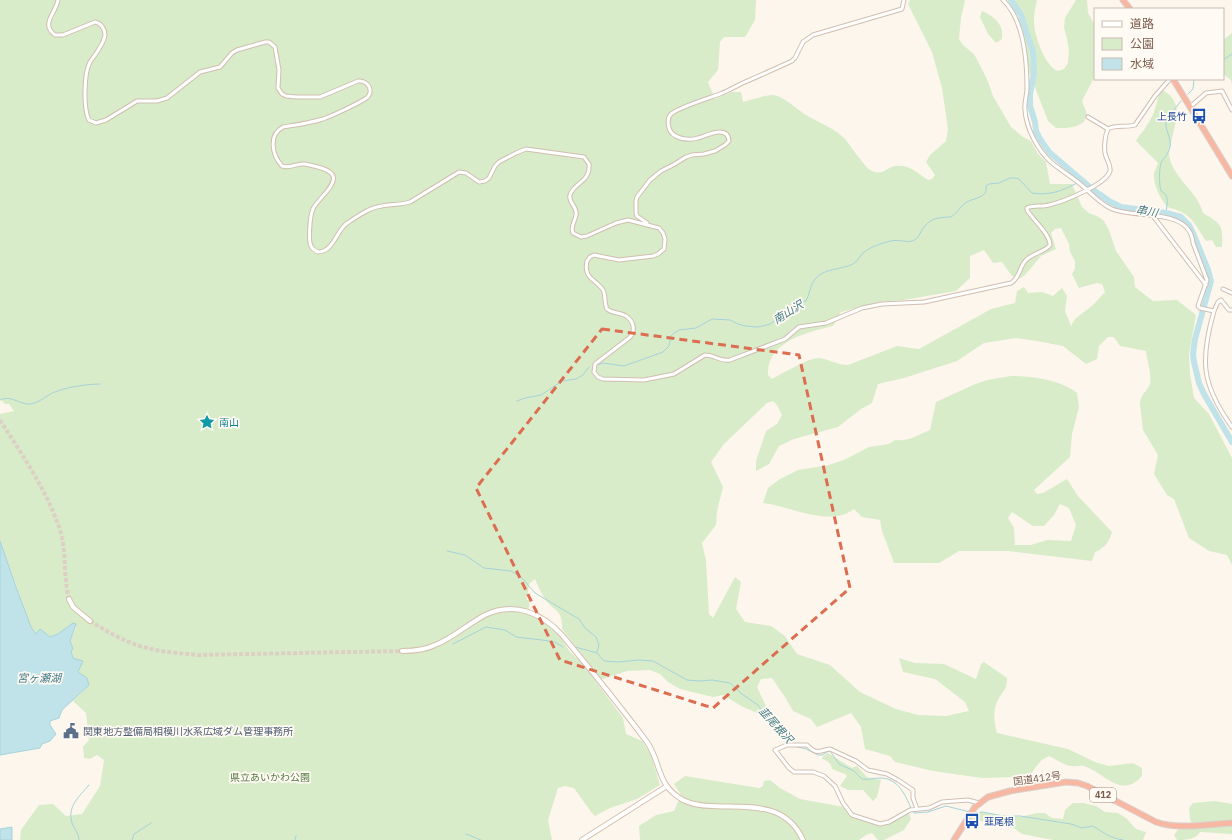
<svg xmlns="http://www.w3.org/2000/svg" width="1232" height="840" font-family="'IBM Plex Sans','Noto Sans JP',sans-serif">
<rect width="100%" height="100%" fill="#fdf6ec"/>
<path fill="#d8ecc9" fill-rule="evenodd" d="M 0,0 L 756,0 L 755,20 L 745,37 L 724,37 L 720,42 L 718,70 L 708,82 L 715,99 L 732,92 L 741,92 L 743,102 C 751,100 765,95 773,95 C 782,95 798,110 806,115 C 819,123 835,128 845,139 C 850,145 865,167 870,170 C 883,177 885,168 895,166 C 908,164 918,173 928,180 L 932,179 L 935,175 L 926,162 L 930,155 L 946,141 L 948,129 L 942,88 L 932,52 L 908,4 L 910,0 L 965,0 L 961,18 L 959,39 L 963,45 L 974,54 L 987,79 L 993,96 L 1011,127 L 1023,137 L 1031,141 L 1038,154 L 1046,162 L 1050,184 L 1072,184 L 1082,207 L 1089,213 L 1099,217 L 1104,221 L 1109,230 L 1116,251 L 1134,277 L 1135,287 L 1153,301 L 1177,300 L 1196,315 L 1189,354 L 1190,374 L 1194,398 L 1209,414 L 1232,458 L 1232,565 L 1227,555 L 1209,551 L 1189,538 L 1174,499 L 1167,495 L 1154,474 L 1158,455 L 1143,430 L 1140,404 C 1140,394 1147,392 1150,384 C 1152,376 1147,360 1146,351 L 1120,346 L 1114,337 L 1108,337 L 1099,346 L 1097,359 L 1086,364 L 1063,346 L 1037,341 L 1016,338 L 984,343 L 957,361 L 904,378 L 878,384 L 872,403 L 861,409 L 838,427 L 794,439 L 779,446 L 769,464 L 756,471 L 756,461 L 766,431 L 777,424 L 782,415 L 777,405 L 773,401 L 767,403 L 724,444 L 711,462 L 723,487 L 717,511 L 716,525 L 702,543 L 706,560 L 709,614 L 713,618 L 735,577 L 741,582 L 736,609 L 745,622 L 771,626 L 785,636 L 797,654 L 830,665 L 860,692 L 896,709 L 918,715 L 946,716 L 969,711 L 965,702 L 935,679 L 903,672 L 899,658 L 915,663 L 944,664 L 976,679 L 981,664 L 984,662 L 1007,678 C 1007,689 1004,690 999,698 C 992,709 994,722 997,733 L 1068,749 L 1095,762 L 1109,766 L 1133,763 L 1142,768 L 1142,776 C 1121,800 1104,772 1084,766 C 1080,765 1076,767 1072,766 C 1064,766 1056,759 1049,756 C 1046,758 1042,759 1040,762 C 1034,768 1032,776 1024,780 L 1016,777 L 982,778 L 933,771 L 895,762 L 890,756 L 865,749 L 861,727 L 851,713 L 817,727 L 811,719 L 793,711 L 785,697 L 772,678 L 761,679 L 757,687 L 771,717 L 774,729 L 764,719 L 755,712 L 743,707 L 723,695 L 713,697 L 680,689 L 668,682 L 660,674 L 650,670 L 627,671 L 603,679 L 600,678 L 562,629 C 563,609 554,612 545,599 C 541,593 538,586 535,579 L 529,584 L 527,600 L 530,600 L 528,612 L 546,624 L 559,635 L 570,652 L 582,663 L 623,718 L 626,734 L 642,741 L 651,755 L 660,785 L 637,799 L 610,808 L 595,816 L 591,812 L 574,788 L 565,786 L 558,788 L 548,820 L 552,840 L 20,840 L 21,830 L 39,805 L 53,804 L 66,816 L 82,814 L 100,786 L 104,760 L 97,755 L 90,759 L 84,758 L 83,747 L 89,740 L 86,713 L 73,701 L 89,685 L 78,672 L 71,650 L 72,649 L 70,641 L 76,627 L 70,625 L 58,634 L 50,637 L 40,629 L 36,634 L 31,627 L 0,541 L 0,414 L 14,411 L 9,404 L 5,404 L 0,399 ZM 1061,228 L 1069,244 L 1070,252 L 1075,261 L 1075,269 L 1072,274 L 1079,288 L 1097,283 L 1102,284 L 1105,292 L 1093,305 L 1075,319 L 1071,326 L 1065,311 L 1067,296 L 1062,288 L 1053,296 L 1042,292 L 1028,293 L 1024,287 L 1017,291 L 1015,303 L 991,309 L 919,349 L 897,346 L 848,365 C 837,365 826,358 818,358 C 809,358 781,374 772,379 L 768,375 C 766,342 807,332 833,326 L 841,312 L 879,302 L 904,300 L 956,291 L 970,278 L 970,256 L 984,250 L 993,263 L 1002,262 L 1012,276 L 1019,279 L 1025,275 L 1041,256 L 1056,249 L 1051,233 L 1055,229 Z
M 1015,0 L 1037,0 C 1036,6 1034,12 1034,19 C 1033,32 1044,66 1058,71 L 1064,69 L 1068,63 L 1069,50 L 1067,39 L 1064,27 L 1065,18 L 1076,0 L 1087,0 L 1088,13 L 1095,25 L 1095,76 L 1082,101 L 1087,114 L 1084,122 L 1077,126 L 1066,128 L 1056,128 L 1048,121 L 1029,72 Z
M 982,11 C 995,17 1004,24 1002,39 L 996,43 L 988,34 L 980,17 Z
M 1232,33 L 1232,85 L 1231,80 L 1223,74 L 1223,40 Z
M 1160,89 C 1186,101 1175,121 1171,143 C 1170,147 1168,151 1169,155 C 1173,179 1197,190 1203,213 C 1222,224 1223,225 1222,247 L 1216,247 L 1212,240 L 1206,241 C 1193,221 1191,213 1167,207 C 1160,198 1153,185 1154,173 C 1155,170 1157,166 1158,163 L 1136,141 C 1139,135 1144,131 1147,125 C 1155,114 1157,102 1160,89 Z
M 1011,376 C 1031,376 1061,380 1077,393 L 1079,407 L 1072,434 L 1070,457 L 1034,490 L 1037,494 L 1043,493 L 1067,479 L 1078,496 L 1112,532 C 1109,542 1105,548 1095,552 L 1092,561 L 1007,551 L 959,551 L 939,563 L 894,563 L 882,531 L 880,520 L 862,517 L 854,509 C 830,528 790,506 763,503 L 768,488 L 780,479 L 798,470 L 829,465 L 846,459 L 869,447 L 889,444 L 895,440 C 909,442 917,435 930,430 L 936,402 L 973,385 L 987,380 ZM 1060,504 L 1069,508 L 1076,525 L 1071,541 L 1047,540 L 1031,545 L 1015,545 L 1014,528 L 1008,518 L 1012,512 L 1033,526 L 1044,526 L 1054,515 Z
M 828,753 L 852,768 L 857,766 L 867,777 L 881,780 L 877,797 L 873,801 L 863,790 L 848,790 L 840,786 L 847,776 L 845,774 L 832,769 C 831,763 828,761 822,759 L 823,756 Z
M 685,776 L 759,788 L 763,786 L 764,781 L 770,780 L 780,788 L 800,799 L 844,807 L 852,816 L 861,817 L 879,826 L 888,824 L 908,811 L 911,819 L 904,830 L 884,840 L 878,840 L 872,833 L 866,835 L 859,840 L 640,840 L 639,826 L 656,815 L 674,811 L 681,795 L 674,784 Z
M 1215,801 L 1232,804 L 1232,834 L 1200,832 C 1195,840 1185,840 1177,840 L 1174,835 L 1179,828 L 1194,828 L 1190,819 L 1189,808 L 1193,803 Z
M 1073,803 L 1083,803 L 1096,806 L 1105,812 L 1118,813 L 1127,819 L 1136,829 L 1146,832 L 1143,840 L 1053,840 L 1022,834 L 1015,829 L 995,822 L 970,820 L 977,812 L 1020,817 L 1037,813 L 1045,813 L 1052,818 L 1063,819 L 1065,810 Z"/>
<path fill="#bfe3e8" stroke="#a5d3da" d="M 0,541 L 16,587 L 31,627 L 36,634 L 40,629 L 50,637 L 58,634 L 73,623 L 76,624 L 70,641 L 73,649 L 71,651 L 73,658 L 83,661 L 78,672 L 87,678 L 89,685 L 62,710 L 59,718 L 50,721 L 50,725 L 56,734 L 50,741 L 42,744 L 40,748 L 0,755 Z
M 12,827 L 12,840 L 0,840 L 0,829 Z"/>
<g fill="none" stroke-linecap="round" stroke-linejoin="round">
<path stroke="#a5d3da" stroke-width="1" d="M 1223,60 L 1232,54
M 1188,94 L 1193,89 L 1194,79
M 1166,213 C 1167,203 1170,196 1161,191 C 1159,185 1159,170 1161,163 C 1163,158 1169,154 1170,147 C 1172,138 1164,129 1166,120 L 1181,101
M 597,365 L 603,363 L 624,366 L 663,352 L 669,346 L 671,336 L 674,333 L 679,330 L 696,328 L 712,319 L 730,320 L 738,324 L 745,326 L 757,327 L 763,326 L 770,324 L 787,313 L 795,305 L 806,301 C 810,293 810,285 816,278 C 825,268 841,270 853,264 C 858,261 859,257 863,253 C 870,247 882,243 891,241 C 899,239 907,243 912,241 C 919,239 920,232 924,227 C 931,218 940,217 951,217 C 956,214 959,209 963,205 C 970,198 980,200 986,192 L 986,186 L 989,184 L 999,183 L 1010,178 L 1015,178 L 1019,179 L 1032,193 C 1049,196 1062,191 1077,183
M 0,400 C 10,394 20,405 30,404 C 40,403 46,395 55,392 C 66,387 89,384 100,384
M 517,401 L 525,398 L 541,395 L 562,381 L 576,379 L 583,375 L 589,367
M 447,551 L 465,555 L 484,568 L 511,571 L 522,578 L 535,593 L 579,619 L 585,628 L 596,637 L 599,645 L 597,652
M 453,644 L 486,627 L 505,630 L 516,637 L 542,640 L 555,642 L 563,647
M 575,647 L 597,653 L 604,661 L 619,662 L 638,660 L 653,661 L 687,680 L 699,681 L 712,680 L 730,683 L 742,694 L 758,705 L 777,731 L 789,744
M 794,746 L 806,749 L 818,755 L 822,755 L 827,752 L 830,751 L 839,764 L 854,771 L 862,779 C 869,780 875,778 881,778 C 899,779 905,795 911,808
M 912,811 L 914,813 L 928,812 L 946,806 L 970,812
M 975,813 L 983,812 L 1003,816 L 1020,816 L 1071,824 L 1082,828 L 1093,826 C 1104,833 1110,838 1123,840
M 466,834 L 481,840
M 79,840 C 79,833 74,829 72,823 C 67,806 79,797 89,785
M 132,840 L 134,834 L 151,823
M 295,840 L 296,836"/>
<path stroke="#bfe3e8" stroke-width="6" d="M 1011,0 L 1021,15 L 1033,52 L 1034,73 L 1030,94 L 1030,106 L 1035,122 L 1036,131 L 1040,139 L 1049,152 L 1092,189 L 1109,201 L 1121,207 L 1166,213 L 1181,217 L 1189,225 L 1193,233 L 1208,270 L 1211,281 L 1195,339 L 1193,354 L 1194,362 L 1199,383 L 1204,394 L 1232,442"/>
<path stroke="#dcd0c4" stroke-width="4" stroke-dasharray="4 2" stroke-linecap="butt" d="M 0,420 C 22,455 47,490 60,530 C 67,552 63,577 69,599
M 90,621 C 105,630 121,640 137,645 C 157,652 178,653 198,655 L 402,651"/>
<defs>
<path id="street" d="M 58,0 C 56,13 40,24 55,35 L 63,35 L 95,22 C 101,23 105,29 105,35 C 104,44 95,55 90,62 C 84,73 83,108 89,120 L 96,123 L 106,120 L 137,101 L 157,101 L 167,98 L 200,72 L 220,67 L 232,53 L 237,50 L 265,42 L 269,42 L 275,47 L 279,70 L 278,88 L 282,94 L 286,96 L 296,97 L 320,97 L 358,81 C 369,80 375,93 365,99 C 355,105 334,115 323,119 C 310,123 296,125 283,127 C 268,135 272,155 282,166 C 290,169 296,163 305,164 C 312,166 330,168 333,176 C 337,185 317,200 313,209 C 310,215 308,240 311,246 C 313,250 315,251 318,252 C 333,252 336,232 346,224 C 356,217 370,207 382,206 C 391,204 401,205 410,202 L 459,172 L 466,173 L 479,182 L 485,181 L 489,178 L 495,166 L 499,162 L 516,153 L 526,149 L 584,157 L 589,164 C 591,182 574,182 570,195 C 568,203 578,207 576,215 C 575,222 570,226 573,233 L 581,237 L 587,236 L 616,223 L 628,220 L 659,228 L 663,233 L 665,239 L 664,249 L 658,254 L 653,256 L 619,260 L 594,255 L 590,257 L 587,261 C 583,279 596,279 603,290 C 606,296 604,303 607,309 C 613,314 620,312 626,316 C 634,321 636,332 629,338 L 595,364 L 594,372 L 598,377 L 603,379 L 644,380 L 674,374 L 705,355 C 715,355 720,362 730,360 L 785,339 L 799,327 L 826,323 L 862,308 L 882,304 L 924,302 L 1011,283 C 1020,278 1019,267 1026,260 C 1033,253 1045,252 1050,245 C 1050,234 1033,220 1027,210 L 1027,208 C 1033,205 1042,207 1049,205 C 1062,202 1106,185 1110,171 C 1111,165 1106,159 1105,153 C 1104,146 1105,135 1108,129 C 1116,124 1126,128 1135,125 L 1155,96 L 1170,79
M 1003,0 C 1024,20 1027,60 1027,88 C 1027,95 1024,103 1025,110 C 1026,128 1038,151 1052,163 C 1061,170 1070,176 1079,183 C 1089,191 1098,202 1110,208 C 1133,220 1190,206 1193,243 L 1207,280 L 1198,306 L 1200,308 L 1214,311 C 1200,360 1201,384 1232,427
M 1190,107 L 1206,93 L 1222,91 L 1232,110
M 1088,117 L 1108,129
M 1153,216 L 1206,285
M 647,223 L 637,216 L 636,213 L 636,201 L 637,197 L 650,180 L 661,171 L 673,165 L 686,157 L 692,155 L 704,154 L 715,151 L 725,145 L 729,141 C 728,124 706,136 698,138 C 689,141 672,139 669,128 C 668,124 667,118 671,114 C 679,107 709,98 720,94 C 728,91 736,86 745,82 C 761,75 777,68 792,61 L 795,58 L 803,42 L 813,35 L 902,9 L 904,0
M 1223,289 L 1232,293
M 1214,311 L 1218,302 L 1221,300 L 1229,310 L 1232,310
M 917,809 L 913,798 L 913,790 L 898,780 L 887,774 L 868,770 L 856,761 L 830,749 C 818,751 817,755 807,745 L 787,745 L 775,750 L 789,768 L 794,772 L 813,772 L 824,776 L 835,786 L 843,803 L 852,815 L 880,824 L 889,822 L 910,810 L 929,808 L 942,802 L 968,800 L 979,803"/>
<path id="secondary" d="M 69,599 L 73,607 L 90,621
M 402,651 C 413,651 425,650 435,645 C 453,638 468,624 485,615 C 514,601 542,613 562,635 C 591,670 620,706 647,742 C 662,764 656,785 683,800 C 693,805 703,806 713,806 C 748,808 785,801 803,840
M 582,840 L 667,786"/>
<path id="highway" d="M 1123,0 L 1130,9
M 1173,79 L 1232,176
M 954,840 L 975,807 L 988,797 L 1010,791 L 1066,782 L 1078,783 L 1087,786 L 1156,822 C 1179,830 1207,824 1232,823"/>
</defs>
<use href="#street" stroke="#d1beb0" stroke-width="5"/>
<use href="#secondary" stroke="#d6c0b0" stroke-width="6"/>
<use href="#highway" stroke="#dad1cd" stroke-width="7"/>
<use href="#street" stroke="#fff" stroke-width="3"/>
<use href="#secondary" stroke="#fff" stroke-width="4"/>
<use href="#highway" stroke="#f7b7a3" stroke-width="5"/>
</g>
<path fill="none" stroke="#dc6d51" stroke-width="3" stroke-dasharray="8 5" stroke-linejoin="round" d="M 602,329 L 799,355 L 850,588 L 713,708 L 560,660 L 476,488 Z"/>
<defs>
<symbol id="bus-bare" viewBox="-9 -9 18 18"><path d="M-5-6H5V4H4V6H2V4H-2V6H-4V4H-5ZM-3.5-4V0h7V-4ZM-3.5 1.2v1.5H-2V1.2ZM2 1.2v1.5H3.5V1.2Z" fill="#1a4fb4" stroke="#fffaf3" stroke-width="2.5" paint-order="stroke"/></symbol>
<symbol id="sight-bare" viewBox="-9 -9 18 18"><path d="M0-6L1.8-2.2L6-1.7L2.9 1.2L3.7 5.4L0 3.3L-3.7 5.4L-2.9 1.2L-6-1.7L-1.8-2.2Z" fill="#0f9aa8" stroke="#fffaf3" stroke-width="2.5" paint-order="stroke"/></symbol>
<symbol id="civic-bare" viewBox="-9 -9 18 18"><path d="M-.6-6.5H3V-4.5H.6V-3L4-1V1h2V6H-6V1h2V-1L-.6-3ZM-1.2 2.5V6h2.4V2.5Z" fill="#5c6f8a" stroke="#fffaf3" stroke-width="2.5" paint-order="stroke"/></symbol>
</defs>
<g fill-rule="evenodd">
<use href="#bus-bare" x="1188" y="105" width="22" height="22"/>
<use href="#sight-bare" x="196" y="411" width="22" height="22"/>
<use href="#civic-bare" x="60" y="720" width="22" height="22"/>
<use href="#bus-bare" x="961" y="810" width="22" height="22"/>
</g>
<g text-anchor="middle" stroke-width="3.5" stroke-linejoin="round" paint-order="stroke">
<rect fill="#fffaf3" stroke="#a28b7f" stroke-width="1" x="1090" y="788" width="26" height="14" rx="3"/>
<g font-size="9" font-weight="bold" fill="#7a5c4d">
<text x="1103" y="798">412</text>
</g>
<g font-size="10" fill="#164399" stroke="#fffaf3" text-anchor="end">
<text x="1187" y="120">上長竹</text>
<text x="984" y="825" text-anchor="start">韮尾根</text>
</g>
<g font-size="10" fill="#0d838f" stroke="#fffaf3" text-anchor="start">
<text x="219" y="426">南山</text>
</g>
<g font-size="10" fill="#4e5e75" stroke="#fffaf3" text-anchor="start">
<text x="83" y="735">関東地方整備局相模川水系広域ダム管理事務所</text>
</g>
<g font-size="10" fill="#537a41" stroke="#fffaf3">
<text x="270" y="781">県立あいかわ公園</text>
</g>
<g font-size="10" fill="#7a5c4d" stroke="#fffaf3">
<text transform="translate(1037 778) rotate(-8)" y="4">国道412号</text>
</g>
<g font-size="11" font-style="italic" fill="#437c86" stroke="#fffaf3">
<text transform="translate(1147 211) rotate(10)" y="4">串川</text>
<text transform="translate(788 312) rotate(-32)" y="4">南山沢</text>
<text x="39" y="682">宮ヶ瀬湖</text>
<text transform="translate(776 725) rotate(48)" y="4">韮尾根沢</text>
</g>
</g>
<rect x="1094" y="8" width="130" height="72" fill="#fffaf3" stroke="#cabbb1"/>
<rect x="1102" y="21" width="20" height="6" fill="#ffffff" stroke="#cabbb1"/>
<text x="1130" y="28" font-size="12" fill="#7a5c4d">道路</text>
<rect x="1102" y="38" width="20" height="12" fill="#d8ecc9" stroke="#cabbb1"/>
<text x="1130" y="48" font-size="12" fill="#7a5c4d">公園</text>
<rect x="1102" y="58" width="20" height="12" fill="#bfe3e8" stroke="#cabbb1"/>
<text x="1130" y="68" font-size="12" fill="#7a5c4d">水域</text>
</svg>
